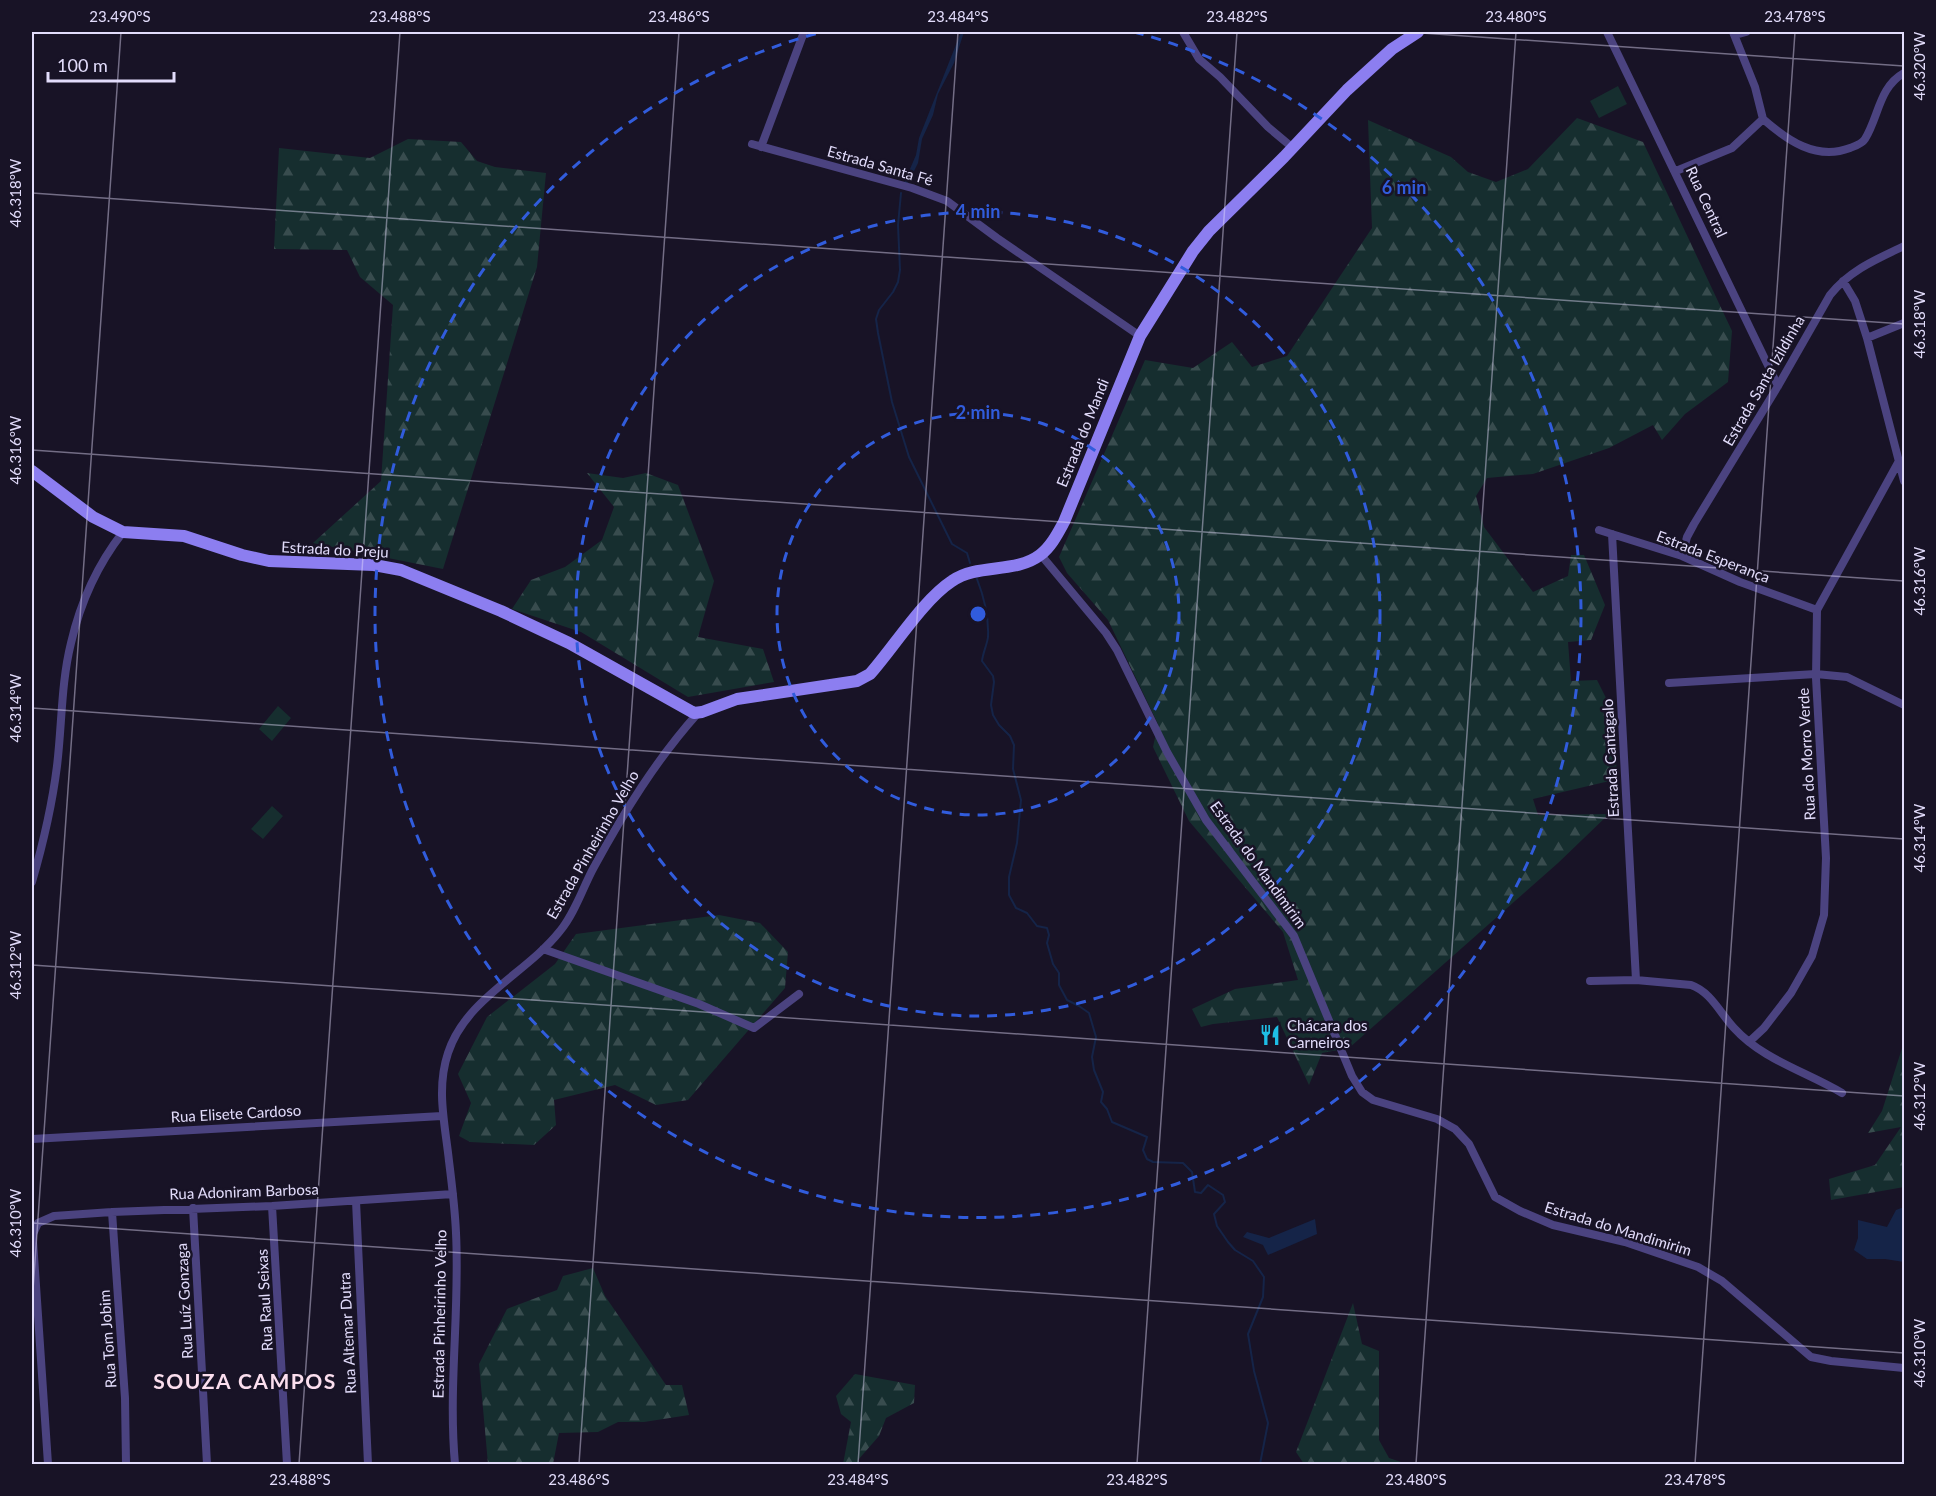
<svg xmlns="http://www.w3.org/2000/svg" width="1936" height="1496" font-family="Lato,sans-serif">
<defs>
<pattern id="forest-firs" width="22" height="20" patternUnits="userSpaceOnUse" patternTransform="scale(1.5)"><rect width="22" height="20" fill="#162e2f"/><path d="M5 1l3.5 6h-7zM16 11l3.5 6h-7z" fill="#384c4e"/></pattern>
</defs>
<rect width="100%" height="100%" fill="#181326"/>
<path fill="#162e2f" d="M 1618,86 L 1627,104 L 1599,118 L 1590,101 Z
M 278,706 L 291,718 L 272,741 L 259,729 Z
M 272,806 L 283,816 L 263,839 L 251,829 Z"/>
<path fill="url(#forest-firs)" d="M 1577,118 L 1643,142 L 1732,331 L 1728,382 L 1685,414 L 1662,440 L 1653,425 L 1609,448 L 1533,474 L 1487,478 L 1476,496 L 1484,527 L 1533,592 L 1568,576 L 1571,555 L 1584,555 L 1605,605 L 1591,640 L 1568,642 L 1571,681 L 1597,680 L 1609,704 L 1618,779 L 1533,799 L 1538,815 L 1609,814 L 1558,863 L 1349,1048 L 1322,1053 L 1309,1085 L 1277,1017 L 1213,1024 L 1201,1027 L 1192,1009 L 1235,989 L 1298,980 L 1283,932 L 1189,821 L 1153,747 L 1158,724 L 1108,620 L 1067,573 L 1059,557 L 1145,360 L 1193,368 L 1232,342 L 1252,367 L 1287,356 L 1372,228 L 1368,120 L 1451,157 L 1468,172 L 1496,182 L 1528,169 Z
M 408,139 L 461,142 L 477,161 L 495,167 L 546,173 L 537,267 L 443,569 L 313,543 L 381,481 L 393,305 L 360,277 L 347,250 L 274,249 L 279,148 L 370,158 Z
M 587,473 L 623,478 L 646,473 L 678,485 L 714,581 L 698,637 L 763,649 L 774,682 L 688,697 L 581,632 L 512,609 L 531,580 L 565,567 L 602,540 L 614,507 Z
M 719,915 L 760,923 L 788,952 L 785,988 L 688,1100 L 656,1105 L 615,1085 L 554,1100 L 556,1125 L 534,1145 L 470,1142 L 459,1136 L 471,1103 L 458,1074 L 487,1017 L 555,964 L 576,934 Z
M 1904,1042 L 1904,1187 L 1831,1200 L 1829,1179 L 1875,1165 L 1901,1127 L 1868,1133 L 1882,1111 Z
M 593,1268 L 605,1296 L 666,1385 L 682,1385 L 689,1415 L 644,1422 L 618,1422 L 598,1432 L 559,1433 L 553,1464 L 488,1464 L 479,1364 L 507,1309 L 557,1290 L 563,1276 Z
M 1353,1303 L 1362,1344 L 1379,1351 L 1379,1440 L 1389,1458 L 1407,1464 L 1304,1464 L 1296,1452 Z
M 855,1374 L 915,1385 L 914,1403 L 886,1418 L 879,1436 L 858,1460 L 860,1464 L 843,1464 L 851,1422 L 841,1414 L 836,1396 Z"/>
<path fill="#152448" d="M 961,32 L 964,32 L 954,63 L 938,94 L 933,115 L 922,139 L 918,163 L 907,185 L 904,183 L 916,155 L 919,138 Z
M 1904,1207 L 1904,1262 L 1885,1259 L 1867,1259 L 1854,1250 L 1858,1238 L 1858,1220 L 1887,1227 L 1896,1210 Z
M 1315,1219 L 1317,1234 L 1268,1255 L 1263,1245 L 1243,1237 L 1247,1232 L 1269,1238 Z"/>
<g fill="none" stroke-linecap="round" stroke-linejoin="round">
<path stroke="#152448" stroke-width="2" d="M 901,193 L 898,225 L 900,270 L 898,282 L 893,292 L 879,310 L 876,319 L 878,333 L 892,402 L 909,457 L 952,544 L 967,553 L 970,563
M 977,579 C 984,597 989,617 988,637 C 987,645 983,652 982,661 L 993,676 L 994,682 L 991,705 L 993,715 L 999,725 L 1010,736 L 1014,745 L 1013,769 L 1021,800 L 1017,843 L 1009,877 L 1009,895 L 1016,908 L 1027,913 L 1037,926 L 1047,928 L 1049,935 L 1047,943 L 1053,964 L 1059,973 L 1059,985 L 1067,1000 L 1079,1006 L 1089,1013 L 1096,1037 L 1092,1057 L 1094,1070 L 1103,1092 L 1101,1102 L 1107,1109 L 1112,1122 L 1147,1137 L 1143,1150 L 1147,1159 L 1153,1162 L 1183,1163 L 1192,1172 L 1195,1192 L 1201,1193 L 1208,1185 L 1223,1195 L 1225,1202 L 1214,1214 L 1217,1226 L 1228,1242 L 1235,1250 L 1253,1261 L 1264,1277 L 1263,1297 L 1248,1334 L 1254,1371 L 1268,1423 L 1260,1464"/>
<path stroke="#4b4380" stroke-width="8" d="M 1183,32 L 1199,59 L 1220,77 L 1268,127 L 1293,148
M 1607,32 L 1778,386
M 1733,32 L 1755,87 L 1763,119
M 1735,35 L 1746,32
M 1763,119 C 1787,140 1816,161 1850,148 C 1855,146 1862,144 1865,139 C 1879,116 1879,87 1904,73
M 752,144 L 912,188 L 947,201 L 997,238 L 1140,336
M 761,147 L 804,32
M 1676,171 L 1732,148 L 1763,119
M 1843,281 L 1855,301 L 1867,338 L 1904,481
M 1867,338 L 1904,323
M 1599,530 L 1682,556 L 1740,582 L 1817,610
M 1612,534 L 1636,980
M 1041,555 L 1106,633 L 1117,650 L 1167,752 L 1206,820 L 1294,936 L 1352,1076 L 1362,1092 L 1373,1100 L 1437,1119 L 1455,1129 L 1469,1144 L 1495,1197 L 1520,1211 L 1553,1225 L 1625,1242 L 1698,1267 L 1722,1281 L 1811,1357 L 1831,1361 L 1904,1368
M 1682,556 L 1687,537 L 1694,524 L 1778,386 L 1830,295 C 1850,270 1877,259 1904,246
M 1669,683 L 1816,674 L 1847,677 L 1904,705
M 32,882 C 43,844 52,806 57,766 C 62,725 61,683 71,643 C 80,604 98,564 123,532
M 543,949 L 699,1004 L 754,1028 L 799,994
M 1590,981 L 1636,980 L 1691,985 C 1711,992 1720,1013 1734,1028 C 1763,1060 1805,1071 1842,1093
M 1749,1042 L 1764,1028 L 1791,993 L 1812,956 L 1824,915 L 1826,858 L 1816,678 L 1817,610 L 1899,461
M 32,1139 L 442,1116
M 356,1201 L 368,1464
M 272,1206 L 287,1464
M 193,1208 L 207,1464
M 112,1212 L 125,1398 L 126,1464
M 48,1464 L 33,1241 L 33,1234 L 38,1223 L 54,1216 L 112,1212 L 272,1206 L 453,1194
M 455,1464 C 448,1387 460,1310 456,1233 C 455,1209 452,1185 449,1161 C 445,1124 436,1089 448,1053 C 466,998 526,974 560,931 C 575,913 583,887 594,867 C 624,812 656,760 698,713"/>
<path stroke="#8c7ef0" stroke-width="12" d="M 32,471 L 93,517 L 123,532 L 184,536 L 242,555 L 269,561 L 374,565 L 401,570 L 501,611 L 569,643 L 694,713 L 702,712 L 737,699 L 857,681 L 870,674 C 894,647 923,600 952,581 C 978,563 1015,574 1040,555 C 1051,547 1058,533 1064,522 L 1140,336 L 1193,251 L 1209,231 L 1284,157 L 1347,90 L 1392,49 L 1418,32"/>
</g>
<path fill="none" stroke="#e2dcfb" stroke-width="1.5" stroke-opacity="0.45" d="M 1407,32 L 1904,66M 32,193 L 1904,324M 32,450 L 1904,581M 32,708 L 1904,839M 32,965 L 1904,1096M 32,1223 L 1904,1353M 32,1304 L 121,32M 299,1464 L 400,32M 579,1464 L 679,32M 858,1464 L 958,32M 1137,1464 L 1237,32M 1416,1464 L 1516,32M 1695,1464 L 1795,32"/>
<g fill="none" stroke="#315cdc" stroke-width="3" stroke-dasharray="10 8">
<circle cx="978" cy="614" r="201"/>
<circle cx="978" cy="614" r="402"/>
<path d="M1134 32A603 603 0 1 1 822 32"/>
</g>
<defs>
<symbol id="restaurant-bare" viewBox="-9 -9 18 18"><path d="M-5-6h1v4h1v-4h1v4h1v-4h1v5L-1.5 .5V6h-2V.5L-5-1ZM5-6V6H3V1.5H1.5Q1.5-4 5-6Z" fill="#1ebee5" stroke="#181326" stroke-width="2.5" paint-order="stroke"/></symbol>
</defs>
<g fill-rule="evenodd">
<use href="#restaurant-bare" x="1255" y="1020" width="30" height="30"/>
</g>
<g text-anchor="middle" stroke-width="5" stroke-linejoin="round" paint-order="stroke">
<g font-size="15" fill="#e2dcfb" stroke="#181326">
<text transform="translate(880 166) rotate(16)" y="5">Estrada Santa Fé</text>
<text transform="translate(1706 202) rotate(65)" y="5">Rua Central</text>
<text transform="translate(1764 381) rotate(-60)" y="5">Estrada Santa Izildinha</text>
<text transform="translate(1083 433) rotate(-68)" y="5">Estrada do Mandi</text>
<text transform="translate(335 550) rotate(3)" y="5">Estrada do Preju</text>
<text transform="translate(1713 557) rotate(21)" y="5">Estrada Esperança</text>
<text transform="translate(1807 754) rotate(-93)" y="5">Rua do Morro Verde</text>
<text transform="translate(1611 758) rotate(-93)" y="5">Estrada Cantagalo</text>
<text transform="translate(593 845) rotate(-60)" y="5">Estrada Pinheirinho Velho</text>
<text transform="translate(1258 865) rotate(54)" y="5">Estrada do Mandimirim</text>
<text transform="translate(236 1114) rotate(-3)" y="5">Rua Elisete Cardoso</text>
<text transform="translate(244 1192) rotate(-2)" y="5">Rua Adoniram Barbosa</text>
<text transform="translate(1618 1229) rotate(17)" y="5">Estrada do Mandimirim</text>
<text transform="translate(265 1300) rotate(-93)" y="5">Rua Raul Seixas</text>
<text transform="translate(185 1301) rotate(-93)" y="5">Rua Luíz Gonzaga</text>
<text transform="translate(440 1314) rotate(-89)" y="5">Estrada Pinheirinho Velho</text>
<text transform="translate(348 1333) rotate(-93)" y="5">Rua Altemar Dutra</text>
<text transform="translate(108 1339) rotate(-94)" y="5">Rua Tom Jobim</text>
</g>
<g font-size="15" fill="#e2dcfb" stroke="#181326" text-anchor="start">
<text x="1287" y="1031">Chácara dos<tspan x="1287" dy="17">Carneiros</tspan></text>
</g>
<g font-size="21" font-weight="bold" letter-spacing="1.5" fill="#fbdeee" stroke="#181326">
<text x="245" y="1389">SOUZA CAMPOS</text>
</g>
</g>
<circle cx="978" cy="614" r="9" fill="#315cdc" stroke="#181326" stroke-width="3"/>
<g font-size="18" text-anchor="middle" font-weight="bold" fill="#315cdc" stroke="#181326" stroke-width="5" stroke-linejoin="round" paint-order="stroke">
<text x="1404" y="194">6 min</text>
<text x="978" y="218">4 min</text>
<text x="978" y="419">2 min</text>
</g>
<rect width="1936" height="1496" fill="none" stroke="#181326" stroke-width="66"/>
<path d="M48 72v9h126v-9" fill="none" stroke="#e2dcfb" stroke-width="3"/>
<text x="57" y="72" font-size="18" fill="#e2dcfb" stroke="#181326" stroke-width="4.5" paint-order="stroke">100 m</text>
<rect x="33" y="33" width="1870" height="1430" fill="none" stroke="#e2dcfb" stroke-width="2"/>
<g font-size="15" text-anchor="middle" fill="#e2dcfb">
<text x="120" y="22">23.490°S</text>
<text x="400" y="22">23.488°S</text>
<text x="679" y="22">23.486°S</text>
<text x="958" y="22">23.484°S</text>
<text x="1237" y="22">23.482°S</text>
<text x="1516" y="22">23.480°S</text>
<text x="1795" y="22">23.478°S</text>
<text transform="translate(1920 66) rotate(-90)" y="5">46.320°W</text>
<text transform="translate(16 193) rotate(-90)" y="5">46.318°W</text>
<text transform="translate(1920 324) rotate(-90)" y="5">46.318°W</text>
<text transform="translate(16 450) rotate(-90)" y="5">46.316°W</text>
<text transform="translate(1920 581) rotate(-90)" y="5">46.316°W</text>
<text transform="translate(16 708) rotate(-90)" y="5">46.314°W</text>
<text transform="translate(1920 838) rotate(-90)" y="5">46.314°W</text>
<text transform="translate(16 965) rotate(-90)" y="5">46.312°W</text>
<text transform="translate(1920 1096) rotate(-90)" y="5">46.312°W</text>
<text transform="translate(16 1223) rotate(-90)" y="5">46.310°W</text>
<text transform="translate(1920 1353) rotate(-90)" y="5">46.310°W</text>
<text x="300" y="1485">23.488°S</text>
<text x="579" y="1485">23.486°S</text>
<text x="858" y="1485">23.484°S</text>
<text x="1137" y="1485">23.482°S</text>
<text x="1416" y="1485">23.480°S</text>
<text x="1695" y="1485">23.478°S</text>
</g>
</svg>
